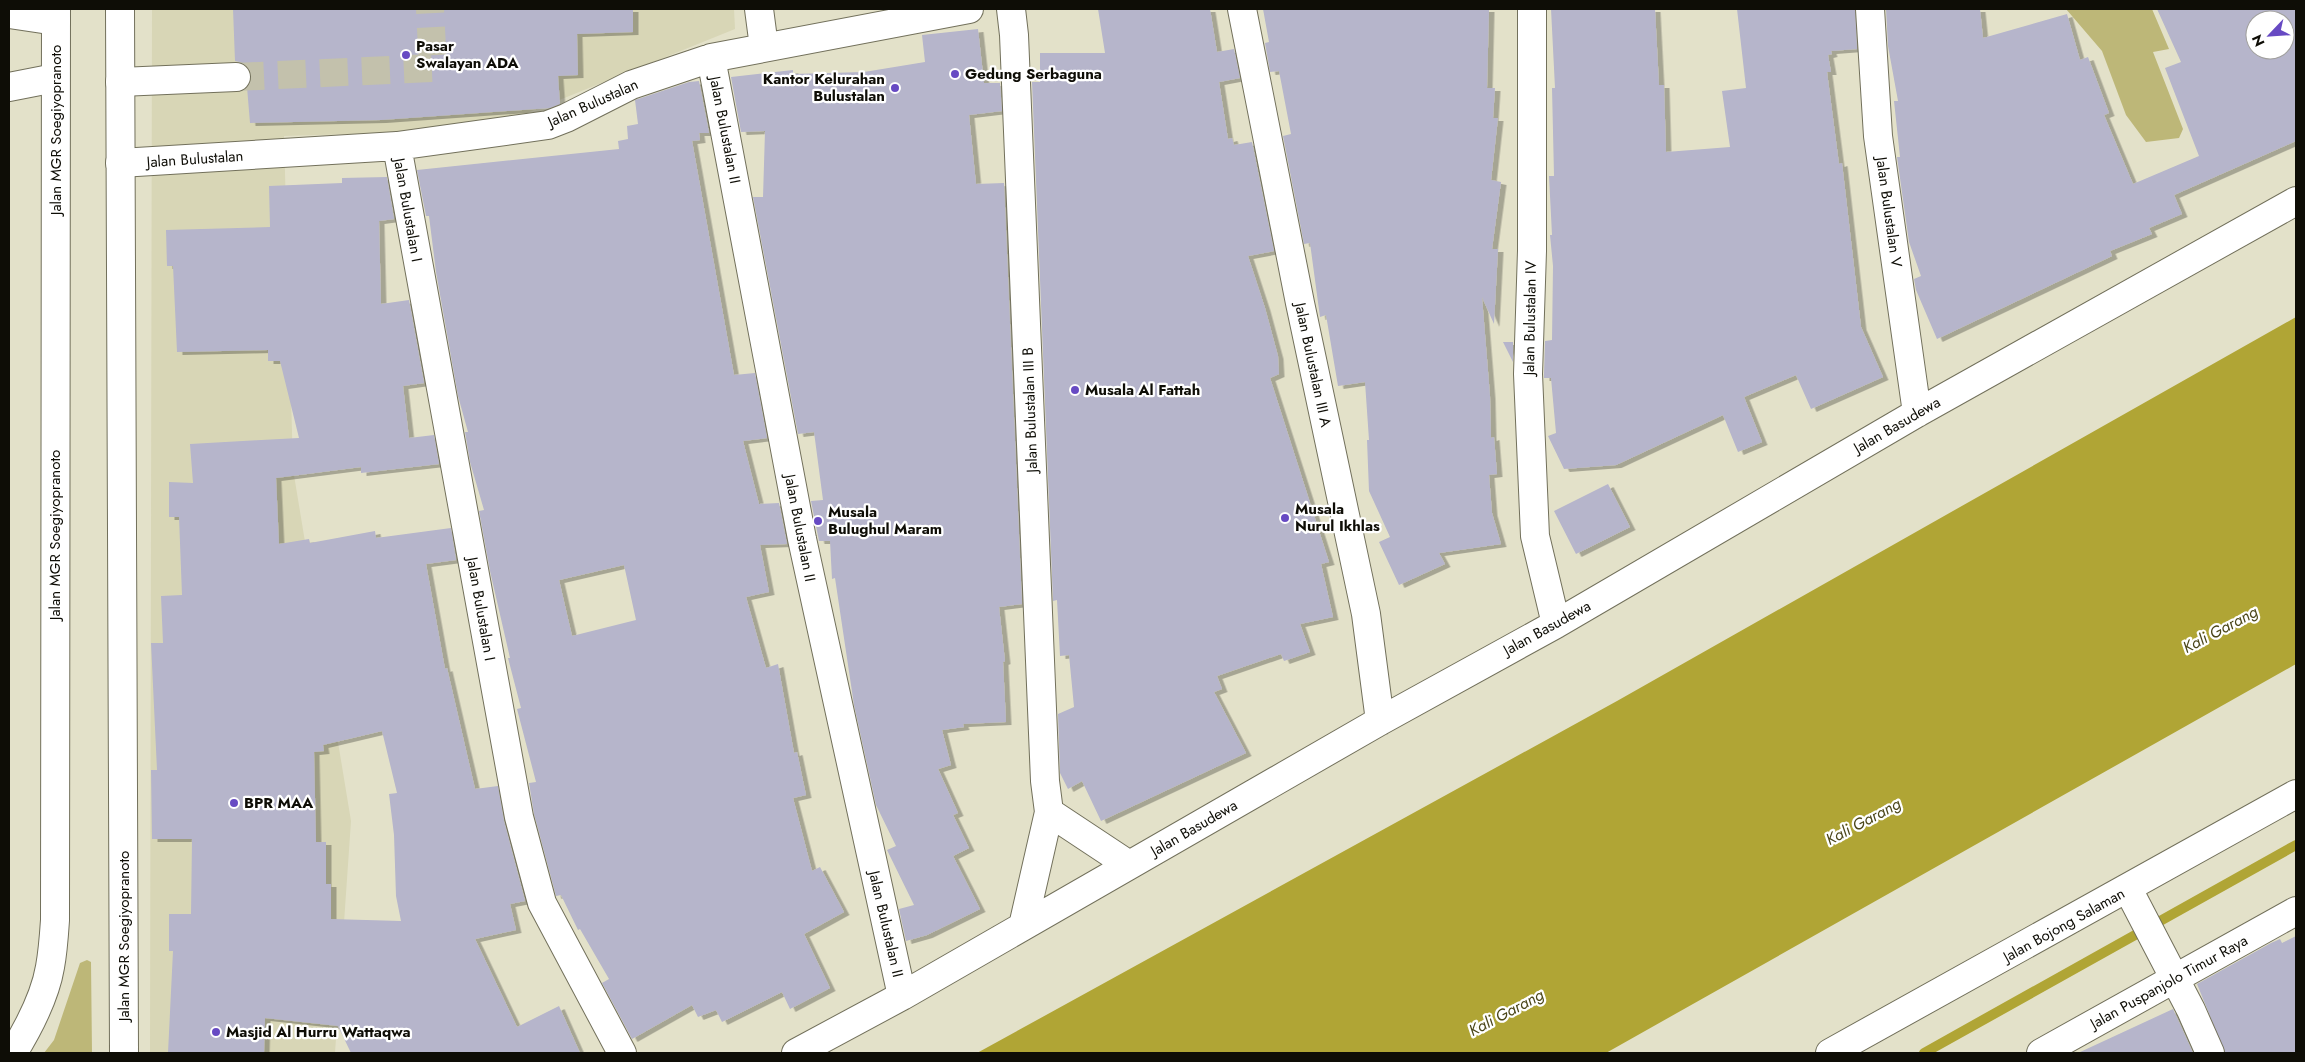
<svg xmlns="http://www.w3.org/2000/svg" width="2305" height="1062" font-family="Jost,sans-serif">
<defs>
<filter id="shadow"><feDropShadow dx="5.5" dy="3" stdDeviation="0" flood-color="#0004"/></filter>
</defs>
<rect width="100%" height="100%" fill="#e3e1c9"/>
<path fill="#d8d6b6" d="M 152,9 L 734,9 L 735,29 L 485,130 L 284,136 L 293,469 L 351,821 L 335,1053 L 150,1053 Z"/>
<path fill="#bdb778" d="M 2066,9 L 2152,9 L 2169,49 L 2153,52 L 2183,129 L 2179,138 L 2146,142 L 2126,115 L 2102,51 Z
M 87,960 L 91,962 L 92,1053 L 44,1053 L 54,1040 L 80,963 Z"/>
<path fill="#b0a535" d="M 2296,317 L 2296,664 L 1606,1053 L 977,1053 L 1617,701 Z"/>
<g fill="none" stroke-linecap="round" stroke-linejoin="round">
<path stroke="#b0a535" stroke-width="10" d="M 1924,1053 L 2296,845"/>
</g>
<path fill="#b6b5cb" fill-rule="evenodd" filter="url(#shadow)" d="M 233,9 L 633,9 L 633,32 L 577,34 L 578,75 L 558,76 L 560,104 L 550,108 L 381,120 L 250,123 L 247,87 L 252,76 L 249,69 L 244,63 L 235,61 Z
M 1098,9 L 1210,9 L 1217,52 L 1234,49 L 1240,78 L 1219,82 L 1228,139 L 1232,138 L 1234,145 L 1252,142 L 1274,251 L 1248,256 L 1265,308 L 1278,356 L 1279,374 L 1270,378 L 1329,562 L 1321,564 L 1333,617 L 1300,624 L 1310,652 L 1284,661 L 1281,654 L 1217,676 L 1222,689 L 1214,692 L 1246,753 L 1101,821 L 1082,781 L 1068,789 L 1060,773 L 1058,714 L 1074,707 L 1069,655 L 1060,656 L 1057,600 L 1053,601 L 1032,82 L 1040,82 L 1040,53 L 1105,53 Z
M 1263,9 L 1489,9 L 1487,88 L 1495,88 L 1493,118 L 1498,118 L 1491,180 L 1501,182 L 1492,249 L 1498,249 L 1494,324 L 1482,297 L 1490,396 L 1491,438 L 1494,437 L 1497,474 L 1489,475 L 1492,513 L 1501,544 L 1439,553 L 1445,564 L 1399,585 L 1379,542 L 1390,537 L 1369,491 L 1367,440 L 1369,440 L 1365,382 L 1338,386 L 1326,315 L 1320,317 L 1310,243 L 1304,244 L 1283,136 L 1291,134 L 1279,71 L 1270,72 L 1265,43 L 1269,42 Z
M 1551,9 L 1655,9 L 1659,85 L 1664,85 L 1666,152 L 1730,147 L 1722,91 L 1746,88 L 1737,9 L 1855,9 L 1857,49 L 1831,51 L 1832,54 L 1828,55 L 1831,72 L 1827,72 L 1839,164 L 1842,163 L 1861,327 L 1883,377 L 1811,409 L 1796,375 L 1744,397 L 1762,442 L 1738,452 L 1723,415 L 1616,465 L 1564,469 L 1548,436 L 1556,433 L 1551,378 L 1544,378 L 1544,374 L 1545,341 L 1552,340 L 1553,266 L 1550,235 L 1552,235 L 1549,176 L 1554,176 L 1552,88 L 1555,88 Z
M 1886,9 L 1980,9 L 1983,38 L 2067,14 L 2080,60 L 2088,57 L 2109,113 L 2104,115 L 2133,184 L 2199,156 L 2165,68 L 2181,62 L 2157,9 L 2296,9 L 2296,141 L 2174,195 L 2182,214 L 2149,228 L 2152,234 L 2110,251 L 2112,256 L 1937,339 L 1916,290 L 1914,279 L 1921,276 L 1909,242 L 1897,157 L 1900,157 L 1894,101 L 1898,101 L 1888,46 ZM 2255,20 L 2285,20 L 2285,50 L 2255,50 Z
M 978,29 L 984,83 L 1000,83 L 1002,111 L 969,115 L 976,184 L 1004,183 L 1022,604 L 999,607 L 1005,661 L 1003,662 L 1006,722 L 963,724 L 964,727 L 942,730 L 951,765 L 938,769 L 958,813 L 953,815 L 969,848 L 953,856 L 980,909 L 927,935 L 906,941 L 899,909 L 914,905 L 887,850 L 896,846 L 876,805 L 854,705 L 835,578 L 832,579 L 830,541 L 819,541 L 811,501 L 823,500 L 814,432 L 798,434 L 753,197 L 763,197 L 765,131 L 741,132 L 731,77 L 793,70 L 793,74 L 864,72 L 925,62 L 922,35 Z
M 699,81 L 709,133 L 699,133 L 700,140 L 692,141 L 734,375 L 755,373 L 767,438 L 743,441 L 759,504 L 779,503 L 787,544 L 760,545 L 769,592 L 746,597 L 766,668 L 778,664 L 794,753 L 797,752 L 806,795 L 793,798 L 812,871 L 820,867 L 844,912 L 804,934 L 830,988 L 790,1009 L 782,992 L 722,1022 L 716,1010 L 698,1017 L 692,1005 L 632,1039 L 602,983 L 609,979 L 580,929 L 578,930 L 561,895 L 556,896 L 534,814 L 529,783 L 536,782 L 517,709 L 521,708 L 508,658 L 510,658 L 490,571 L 479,511 L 484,510 L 470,462 L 465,432 L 468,432 L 458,396 L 436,272 L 429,216 L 426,216 L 417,170 L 619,149 L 618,141 L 628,139 L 627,126 L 638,124 L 635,100 L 689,82 ZM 624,565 L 636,620 L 572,636 L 559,580 Z
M 387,177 L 394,219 L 379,221 L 381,304 L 409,300 L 424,383 L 403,386 L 409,438 L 434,435 L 439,464 L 361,473 L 361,467 L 276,478 L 279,544 L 309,539 L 310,543 L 375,531 L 376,538 L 451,528 L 456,560 L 426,564 L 445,669 L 447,668 L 475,789 L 498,786 L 504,821 L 525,901 L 510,904 L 516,930 L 475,939 L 517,1027 L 559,1006 L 580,1053 L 351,1053 L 338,1026 L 265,1018 L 264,1053 L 168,1053 L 173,951 L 169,951 L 169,914 L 191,914 L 192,839 L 152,839 L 151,770 L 157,770 L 151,643 L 163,643 L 161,596 L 182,595 L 179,517 L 169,517 L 169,482 L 193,483 L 190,444 L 299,438 L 280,361 L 268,361 L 268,350 L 177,352 L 173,266 L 167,266 L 166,230 L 270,227 L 269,186 L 342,183 L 342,178 ZM 382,731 L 397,793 L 389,794 L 394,835 L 396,896 L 401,921 L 331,919 L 331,884 L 326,884 L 326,842 L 316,842 L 314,752 L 324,751 L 323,745 Z
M 1503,342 L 1513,342 L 1513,362 Z
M 1608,484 L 1630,527 L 1576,554 L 1554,511 Z
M 2296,936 L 2296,1053 L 2225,1053 L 2197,984 L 2271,943 L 2280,939 L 2282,943 Z
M 2173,1009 L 2193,1053 L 2078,1053 Z"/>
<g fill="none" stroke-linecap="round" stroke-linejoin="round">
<path stroke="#c3c1ac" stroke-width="28" stroke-dasharray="28 14" stroke-linecap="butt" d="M 236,77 L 433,68 L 430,9"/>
<defs>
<path id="minor" d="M 759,9 L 764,47
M 1011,9 L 1014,35 L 1045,781 L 1049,812 L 1023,926
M 1242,9 L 1300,303 L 1366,614 L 1380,721
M 1532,9 L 1532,251 L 1528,374 L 1535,536 L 1556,624
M 1870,9 L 1878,136 L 1917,413
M 9,14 L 56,21
M 711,58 L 802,539 L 902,996
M 120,82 L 236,77
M 9,87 L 55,78
M 397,146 L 519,817 L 542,903 L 622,1053
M 120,163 L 397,146 L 548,125 L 566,118 L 631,85 L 711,58 L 969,9
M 1049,812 L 1129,865
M 2128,889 L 2191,1010 L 2210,1053
M 796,1053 L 902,996 L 1380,721 L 1556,624 L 1917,413 L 2296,201
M 1830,1053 L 2296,794
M 2041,1053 L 2296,911"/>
<path id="highway" d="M 120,9 L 124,1053
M 13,1053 C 29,1027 45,997 50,967 C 53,951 54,935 55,920 L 56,9"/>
</defs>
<use href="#minor" stroke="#72705b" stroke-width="30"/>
<use href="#highway" stroke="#72705b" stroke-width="30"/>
<use href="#minor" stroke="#fff" stroke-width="28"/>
<use href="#highway" stroke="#fff" stroke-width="28"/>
</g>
<g fill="#674ac3" stroke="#fff" stroke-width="2">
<circle cx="406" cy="55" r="5"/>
<circle cx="955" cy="74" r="5"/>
<circle cx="895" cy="88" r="5"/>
<circle cx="1075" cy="390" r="5"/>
<circle cx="1285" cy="518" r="5"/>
<circle cx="818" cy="521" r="5"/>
<circle cx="234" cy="803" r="5"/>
<circle cx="216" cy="1032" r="5"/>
</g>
<g text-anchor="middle" stroke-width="4.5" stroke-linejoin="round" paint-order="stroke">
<g font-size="15" font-weight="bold" fill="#0e0d06" stroke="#fff" text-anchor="start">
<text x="416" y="51">Pasar<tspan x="416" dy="17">Swalayan ADA</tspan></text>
<text x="965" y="79">Gedung Serbaguna</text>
<text x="885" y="84" text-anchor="end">Kantor Kelurahan<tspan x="885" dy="17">Bulustalan</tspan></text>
<text x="1085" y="395">Musala Al Fattah</text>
<text x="1295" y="514">Musala<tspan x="1295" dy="17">Nurul Ikhlas</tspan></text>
<text x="828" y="517">Musala<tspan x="828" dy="17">Bulughul Maram</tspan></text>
<text x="244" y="808">BPR MAA</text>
<text x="226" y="1037">Masjid Al Hurru Wattaqwa</text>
</g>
<g font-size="15" fill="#0e0d06" stroke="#fff">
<text transform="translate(593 103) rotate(-24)" y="5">Jalan Bulustalan</text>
<text transform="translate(56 130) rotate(-90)" y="5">Jalan MGR Soegiyopranoto</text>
<text transform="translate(725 130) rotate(79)" y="5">Jalan Bulustalan II</text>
<text transform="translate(195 159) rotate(-4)" y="5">Jalan Bulustalan</text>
<text transform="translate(408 210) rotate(80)" y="5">Jalan Bulustalan I</text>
<text transform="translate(1889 212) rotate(82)" y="5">Jalan Bulustalan V</text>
<text transform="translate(1530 318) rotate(-89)" y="5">Jalan Bulustalan IV</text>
<text transform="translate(1313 365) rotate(78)" y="5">Jalan Bulustalan III A</text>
<text transform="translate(1030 410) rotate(-92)" y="5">Jalan Bulustalan III B</text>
<text transform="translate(1897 425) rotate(-30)" y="5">Jalan Basudewa</text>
<text transform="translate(800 528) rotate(79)" y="5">Jalan Bulustalan II</text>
<text transform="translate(55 535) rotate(-90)" y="5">Jalan MGR Soegiyopranoto</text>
<text transform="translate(481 609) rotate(80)" y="5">Jalan Bulustalan I</text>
<text transform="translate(1547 628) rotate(-29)" y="5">Jalan Basudewa</text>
<text transform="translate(1194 828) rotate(-30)" y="5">Jalan Basudewa</text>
<text transform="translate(886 924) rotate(77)" y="5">Jalan Bulustalan II</text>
<text transform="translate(2064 925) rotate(-29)" y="5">Jalan Bojong Salaman</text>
<text transform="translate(124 936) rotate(-90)" y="5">Jalan MGR Soegiyopranoto</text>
<text transform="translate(2169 982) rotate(-29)" y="5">Jalan Puspanjolo Timur Raya</text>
</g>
<g font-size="16" font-style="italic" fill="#4b4619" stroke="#fff">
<text transform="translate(2220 629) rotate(-28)" y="6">Kali Garang</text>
<text transform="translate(1863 821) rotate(-28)" y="6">Kali Garang</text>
<text transform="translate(1506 1012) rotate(-28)" y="6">Kali Garang</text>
</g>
</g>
<rect width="2305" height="1062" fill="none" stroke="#0e0d06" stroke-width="20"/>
<g transform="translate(2270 35) rotate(245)"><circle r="24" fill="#ffffff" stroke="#9f9e9b"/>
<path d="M0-4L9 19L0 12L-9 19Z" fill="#674ac3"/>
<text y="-8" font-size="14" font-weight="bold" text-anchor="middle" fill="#0e0d06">N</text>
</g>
</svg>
